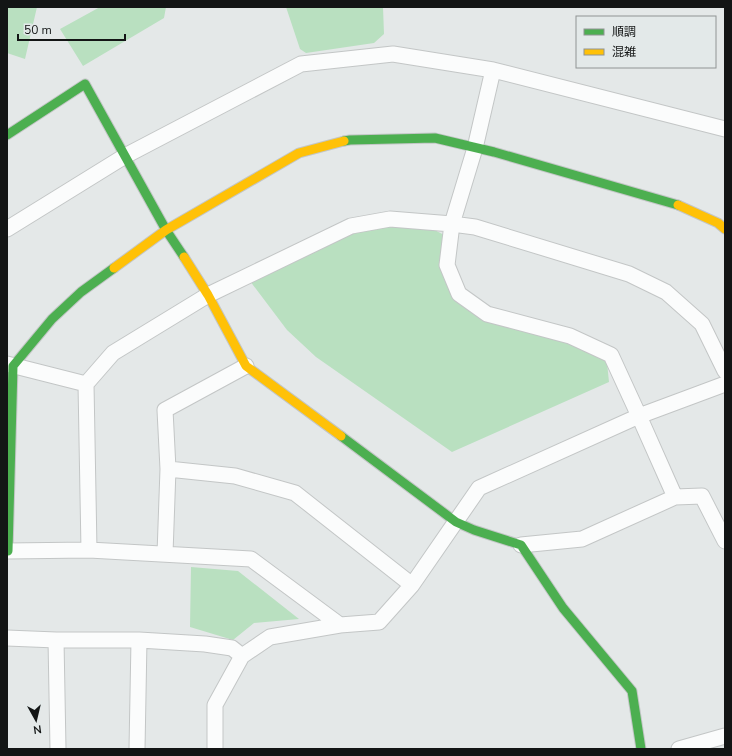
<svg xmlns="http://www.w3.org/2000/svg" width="732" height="756" font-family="'Nunito Sans','Noto Sans JP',sans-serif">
<rect width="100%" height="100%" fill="#e4e8e8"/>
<path fill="#b9e0c0" d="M 7,7 L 37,7 L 25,59 L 7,53 Z
M 100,7 L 166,7 L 164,18 L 83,66 L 60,29 Z
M 286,7 L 383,7 L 384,34 L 374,43 L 306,53 L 300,49 Z
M 417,221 L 450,238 L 447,266 L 477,308 L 606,353 L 609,382 L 452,452 L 316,357 L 287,330 L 247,277 L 341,231 Z
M 191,567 L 238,571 L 299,619 L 254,623 L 233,640 L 190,627 Z"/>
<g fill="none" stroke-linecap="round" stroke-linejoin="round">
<defs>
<path id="street" d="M 493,70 L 475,148 L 452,224 L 447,265 L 459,294 L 487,314 L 570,336 L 611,355 L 639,416 L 675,497
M 7,229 L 125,156 L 301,64 L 393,54 L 493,70 L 725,129
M 7,364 L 86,384
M 168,469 L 235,476 L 295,493 L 412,585
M 521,545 L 582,539 L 675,497 L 702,496 L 725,541
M 89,550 L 86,384 L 113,353 L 208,295 L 351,226 L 390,219 L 452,224 L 475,227 L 629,274 L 666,292 L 702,324 L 725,371
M 7,551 L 89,550 L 251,559 L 340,625
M 165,554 L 168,469 L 165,410 L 246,366
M 7,638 L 56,640 L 139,640 L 205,644 L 232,648 L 242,656
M 56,640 L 58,749
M 137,749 L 139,640
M 215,749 L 215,705 L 242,656 L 270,637 L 340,625 L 379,622 L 412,585 L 479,488 L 639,416 L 725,384
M 679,749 L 725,736"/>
<path id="fast" d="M 7,135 L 85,84 L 166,230 L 184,257
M 344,141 L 350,140 L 435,138 L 494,152 L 678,205
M 341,436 L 456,522 L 474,530 L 521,545 L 563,608 L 632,691 L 641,749
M 8,551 L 13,366 L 52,319 L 81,292 L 114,268"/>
<path id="slow" d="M 678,205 L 718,223 L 725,229
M 184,257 L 208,295 L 246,366 L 341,436
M 114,268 L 166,230 L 299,153 L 344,141"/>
</defs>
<use href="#street" stroke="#c3c6c6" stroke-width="17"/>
<use href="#fast" stroke="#c3c6c6" stroke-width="11"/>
<use href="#slow" stroke="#c3c6c6" stroke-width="11"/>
<use href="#street" stroke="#fbfcfc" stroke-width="15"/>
<use href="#fast" stroke="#4caf50" stroke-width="9"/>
<use href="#slow" stroke="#ffc107" stroke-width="9"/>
</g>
<rect width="732" height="756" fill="none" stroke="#131515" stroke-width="16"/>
<rect x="576" y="16" width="140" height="52" fill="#e3e9e9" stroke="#909494"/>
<rect x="584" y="29" width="20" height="6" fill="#4caf50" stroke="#909494"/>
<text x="612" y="36" font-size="12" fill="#131515">順調</text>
<rect x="584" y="49" width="20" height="6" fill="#ffc107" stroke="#909494"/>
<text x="612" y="56" font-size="12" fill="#131515">混雑</text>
<g transform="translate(36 720) rotate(172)" stroke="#e3e9e9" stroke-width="3" paint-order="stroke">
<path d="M0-3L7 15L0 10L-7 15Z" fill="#131515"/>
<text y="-6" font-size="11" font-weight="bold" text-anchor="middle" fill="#131515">N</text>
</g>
<path d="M18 34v6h107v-6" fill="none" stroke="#131515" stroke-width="2"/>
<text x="24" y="34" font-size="12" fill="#131515" stroke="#e3e9e9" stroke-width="3" paint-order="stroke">50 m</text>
</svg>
